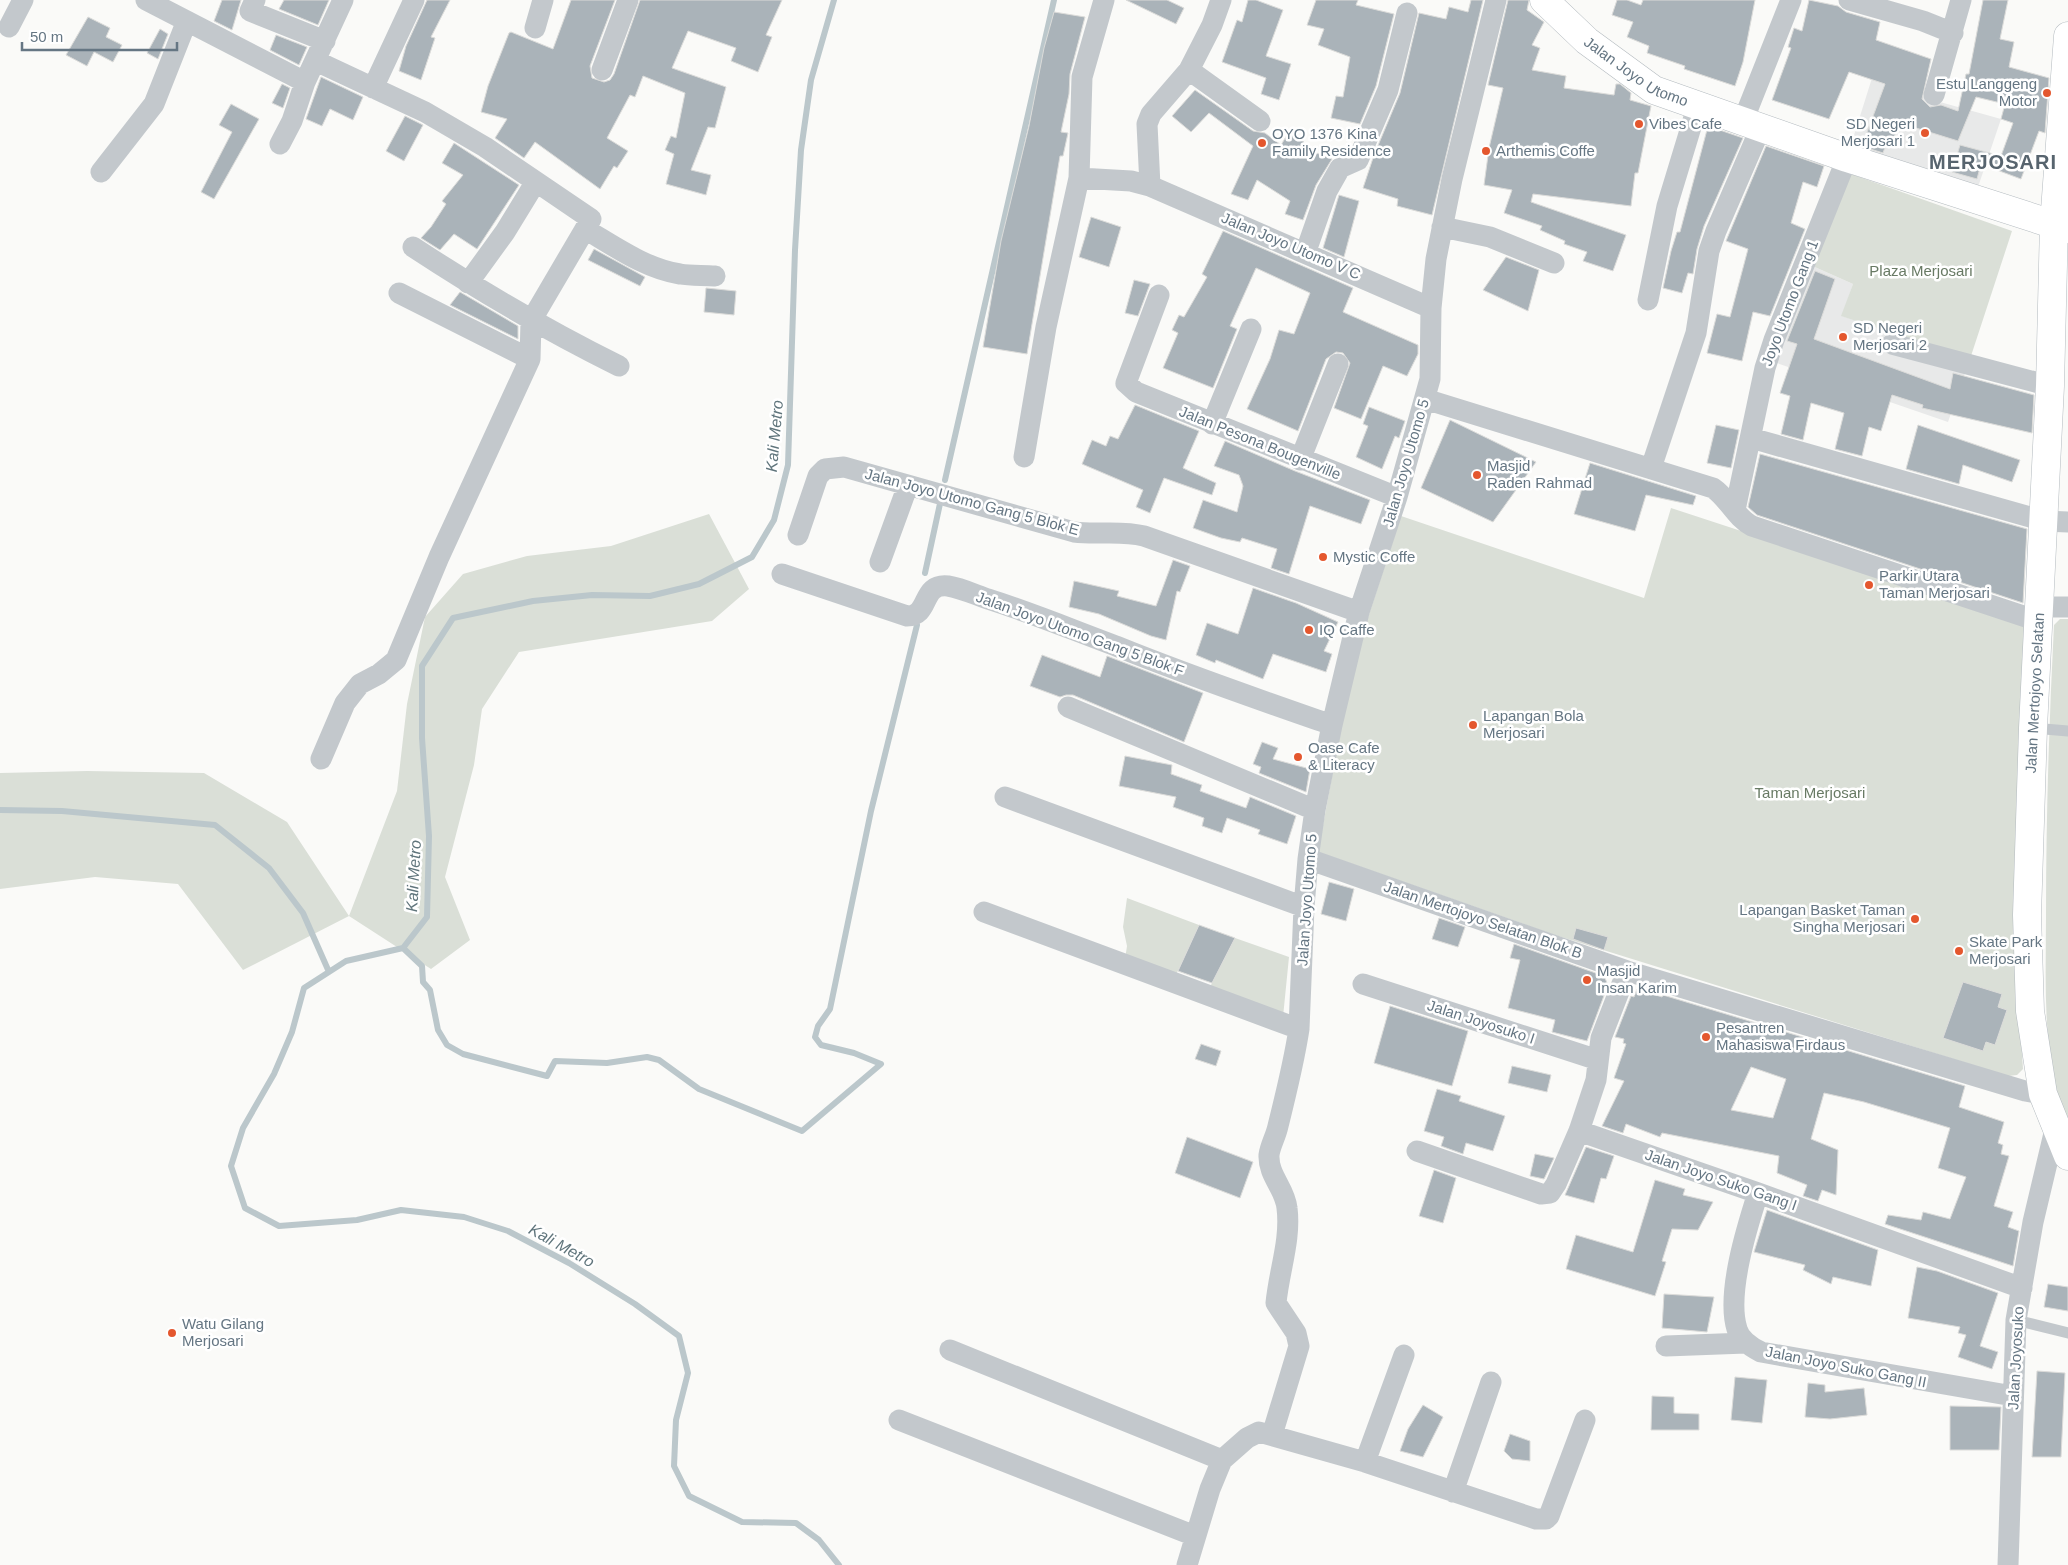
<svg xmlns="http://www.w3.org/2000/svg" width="2068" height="1565" font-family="Helvetica,sans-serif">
<rect width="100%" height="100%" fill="#fafaf8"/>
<path fill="#e8e9e9" d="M 1872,78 L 1940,102 L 2001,119 L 1978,187 L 1850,148 Z
M 1808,264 L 1853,284 L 1842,316 L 1970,359 L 1948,422 L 1771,361 Z"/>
<path fill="#dadfd7" d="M 1848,173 L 2012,231 L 1970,359 L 1841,316 L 1853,284 L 1808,264 Z
M 1671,508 L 2024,624 L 2028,629 L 2017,982 L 2023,1069 L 2017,1075 L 2008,1076 L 1555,935 L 1318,852 L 1341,728 L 1361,639 L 1401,516 L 1644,598 Z
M 709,514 L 749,589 L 712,621 L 519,652 L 482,709 L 474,765 L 445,877 L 470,940 L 431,969 L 349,916 L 243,970 L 178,884 L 95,877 L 0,889 L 0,773 L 87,771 L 204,773 L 287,822 L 349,916 L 397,791 L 407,704 L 425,617 L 463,574 L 527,556 L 611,546 Z
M 2060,619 L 2068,619 L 2068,1125 C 2041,1060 2046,985 2046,916 C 2046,819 2049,722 2054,625 Z
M 1127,898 L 1199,925 L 1175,977 L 1125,959 L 1127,946 L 1123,927 Z
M 1235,938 L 1289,957 L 1283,1017 L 1208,991 Z"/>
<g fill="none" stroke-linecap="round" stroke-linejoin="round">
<path stroke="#bbc7cb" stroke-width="6" d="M 834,0 L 811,80 L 801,150 L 795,250 L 788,465 L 774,520 L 752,557 L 699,584 L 650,596 L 592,595 L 533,601 L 453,618 L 422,666 L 422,738 L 429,836 L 427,917 L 403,948 L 346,961 L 304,988 L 292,1032 L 274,1074 L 243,1128 L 231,1166 L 245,1208 L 279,1226 L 357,1220 L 401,1210 L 464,1217 L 508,1231 L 569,1263 L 635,1304 L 679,1336 L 688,1373 L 676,1420 L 674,1466 L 689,1496 L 742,1522 L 796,1523 L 819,1540 L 839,1565
M 945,480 L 1054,0
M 925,573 L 941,499
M 0,810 L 62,811 L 215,825 L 269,868 L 303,913 L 329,972
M 403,948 L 422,966 L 423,982 L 430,990 L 438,1030 L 447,1045 L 463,1054 L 547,1076 L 555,1061 L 607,1063 L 647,1057 L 659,1060 L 699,1089 L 802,1131 L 881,1064 L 854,1053 L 821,1045 L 815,1037 L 818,1026 L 830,1009 L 871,811 L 917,625"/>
</g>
<path fill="#aab3b9" stroke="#dcdcda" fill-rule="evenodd" d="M 222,0 L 241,0 L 232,30 L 214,21 Z
M 284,0 L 329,0 L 318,25 L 279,9 Z
M 427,0 L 450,0 L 431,37 L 435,38 L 421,80 L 399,71 L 406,46 Z
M 571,0 L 615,0 L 590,66 L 592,78 L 604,82 L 610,80 L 614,74 L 640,0 L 782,0 L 766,35 L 772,37 L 758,72 L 731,61 L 736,48 L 688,31 L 672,68 L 726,87 L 715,128 L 708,127 L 691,170 L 711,175 L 706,195 L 666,184 L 674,154 L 665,150 L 671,136 L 676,138 L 685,93 L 643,76 L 635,97 L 630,95 L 607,138 L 628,151 L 617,168 L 614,166 L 600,189 L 535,142 L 524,158 L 495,138 L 507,119 L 481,112 L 488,86 L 509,33 L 511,32 L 553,49 Z
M 1126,0 L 1167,0 L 1184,8 L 1176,24 Z
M 1248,0 L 1256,0 L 1283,10 L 1266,56 L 1291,64 L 1279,100 L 1261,94 L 1266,78 L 1222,62 L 1237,20 L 1242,22 Z
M 1316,0 L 1358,0 L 1356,5 L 1394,14 L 1376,86 L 1360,124 L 1331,118 L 1336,96 L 1343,97 L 1350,57 L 1318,45 L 1324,29 L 1307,25 Z
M 1471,0 L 1483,0 L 1432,215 L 1397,206 L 1398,199 L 1363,188 L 1374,155 L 1400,93 L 1419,13 L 1446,19 L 1449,7 L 1468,12 Z
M 1508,0 L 1529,0 L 1527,10 L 1544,22 L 1532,45 L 1540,48 L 1532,70 L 1566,76 L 1564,88 L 1614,95 L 1616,84 L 1620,84 L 1631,93 L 1630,100 L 1651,106 L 1638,173 L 1635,173 L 1631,206 L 1533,194 L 1531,202 L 1626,235 L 1613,271 L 1583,261 L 1587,252 L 1564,244 L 1565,241 L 1540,230 L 1542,226 L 1504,213 L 1512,190 L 1484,185 L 1489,148 L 1503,88 L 1488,85 Z
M 1617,0 L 1627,0 L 1641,5 L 1643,0 L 1755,0 L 1743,62 L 1735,86 L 1684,69 L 1685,66 L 1647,53 L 1649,46 L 1627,37 L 1633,22 L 1612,15 Z
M 1809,0 L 1838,6 L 1846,12 L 1880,22 L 1876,40 L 1931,59 L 1922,99 L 1930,107 L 1941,105 L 1958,111 L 1966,74 L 1969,74 L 1983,0 L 2008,0 L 2000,39 L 2014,42 L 2009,67 L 2049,78 L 2045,133 L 2039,131 L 2021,179 L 1981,164 L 1977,179 L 1952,172 L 1960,145 L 2001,156 L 2013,123 L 2001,119 L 2005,104 L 1976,97 L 1958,141 L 1900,123 L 1892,143 L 1887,142 L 1883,153 L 1864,147 L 1868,135 L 1866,135 L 1885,84 L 1849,72 L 1829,119 L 1772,100 L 1791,48 L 1788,47 L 1794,28 L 1802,31 Z
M 1054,12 L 1085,17 L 1070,74 L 1069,94 L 1061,132 L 1068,133 L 1063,156 L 1060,156 L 1027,354 L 983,347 L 1001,241 L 1029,126 L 1044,48 Z
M 88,17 L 110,28 L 106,37 L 122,45 L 113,62 L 94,52 L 87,66 L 66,55 Z
M 160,29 L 168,34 L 158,59 L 147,53 Z
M 276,35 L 307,47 L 299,65 L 270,50 Z
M 321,77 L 363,97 L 353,120 L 330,109 L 322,126 L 306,119 Z
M 282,84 L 290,88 L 283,108 L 272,103 Z
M 1195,90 L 1253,131 L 1265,133 L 1281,145 L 1287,135 L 1293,135 L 1304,142 L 1301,147 L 1332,159 L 1316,185 L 1303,220 L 1285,214 L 1290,201 L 1257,180 L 1248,200 L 1231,194 L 1253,146 L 1209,113 L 1191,132 L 1172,116 Z
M 231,104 L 259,119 L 214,199 L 201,192 L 232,132 L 219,125 Z
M 405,116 L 423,125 L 404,161 L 386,151 Z
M 1708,126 L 1743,138 L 1704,226 L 1697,249 L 1693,274 L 1688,273 L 1682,293 L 1663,288 L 1671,251 L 1677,232 L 1680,232 Z
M 454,143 L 519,185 L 477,249 L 454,234 L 440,250 L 421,238 L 431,227 L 446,204 L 442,201 L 463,175 L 442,163 Z
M 1766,146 L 1824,166 L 1817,187 L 1803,182 L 1791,223 L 1805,229 L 1770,316 L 1753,312 L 1742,361 L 1707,353 L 1717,314 L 1730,317 L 1748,249 L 1726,241 Z
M 1339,195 L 1359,201 L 1344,257 L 1323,248 Z
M 1091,217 L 1121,227 L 1109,267 L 1079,257 Z
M 1223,231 L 1353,288 L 1343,312 L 1418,345 L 1418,354 L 1407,376 L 1383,366 L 1361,419 L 1334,408 L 1350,363 L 1343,353 L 1336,352 L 1326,359 L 1298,431 L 1247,409 L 1270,359 L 1279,330 L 1294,334 L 1310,293 L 1256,268 L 1230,326 L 1237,329 L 1213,388 L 1163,368 L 1178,333 L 1172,330 L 1179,315 L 1184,317 L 1207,277 L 1202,274 Z
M 594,249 L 645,277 L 640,286 L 588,260 Z
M 1506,257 L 1539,270 L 1528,311 L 1483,290 Z
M 1815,271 L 1835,279 L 1814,339 L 1950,389 L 1953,373 L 2034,395 L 2032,433 L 1922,408 L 1923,405 L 1892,395 L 1881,431 L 1869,427 L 1862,456 L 1835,449 L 1844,413 L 1811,403 L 1803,440 L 1781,434 L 1790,396 L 1780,393 L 1797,344 L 1787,341 Z
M 1134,280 L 1150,284 L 1138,316 L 1125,313 Z
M 706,288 L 736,291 L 734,315 L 704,312 Z
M 460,292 L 518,326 L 518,339 L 450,305 Z
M 1135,405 L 1199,431 L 1183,468 L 1216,483 L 1212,495 L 1164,478 L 1150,513 L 1136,507 L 1143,490 L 1082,464 L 1092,440 L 1106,446 L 1110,436 L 1118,439 Z
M 1369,407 L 1405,421 L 1399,438 L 1395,436 L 1382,469 L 1356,457 L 1368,426 L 1363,424 Z
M 1450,420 L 1536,462 L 1493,522 L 1421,488 Z
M 1716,425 L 1739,430 L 1731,468 L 1707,463 Z
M 1918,425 L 2020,460 L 2012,482 L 1963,465 L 1959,484 L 1906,469 Z
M 1225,441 L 1295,471 L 1370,500 L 1361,524 L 1310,506 L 1289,574 L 1271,568 L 1277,549 L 1242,538 L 1240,542 L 1221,538 L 1193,528 L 1203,500 L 1237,512 L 1243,486 L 1239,475 L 1214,466 Z
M 1760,454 L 2027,529 L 2023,603 L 1757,515 L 1748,507 Z
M 1590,463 L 1696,496 L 1693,505 L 1646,495 L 1635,531 L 1574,514 Z
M 1173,560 L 1190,566 L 1180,592 L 1177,591 L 1166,640 L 1151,636 L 1099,614 L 1069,607 L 1074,581 L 1119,591 L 1117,596 L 1156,606 Z
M 1253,588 L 1296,603 L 1338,622 L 1324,651 L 1332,654 L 1326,672 L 1273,654 L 1263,679 L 1216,660 L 1215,663 L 1196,655 L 1207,623 L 1238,634 Z
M 1042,655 L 1100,677 L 1107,656 L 1203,693 L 1184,742 L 1073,695 L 1066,695 L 1060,697 L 1030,686 Z
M 1262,742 L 1278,748 L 1273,759 L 1310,769 L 1306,792 L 1259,773 L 1261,767 L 1253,764 Z
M 1125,756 L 1172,765 L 1171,774 L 1202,785 L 1200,791 L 1246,808 L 1250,797 L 1296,816 L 1287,844 L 1258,834 L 1260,830 L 1227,818 L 1222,833 L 1202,826 L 1204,818 L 1173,807 L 1176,797 L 1119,786 Z
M 1329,882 L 1354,889 L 1346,921 L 1321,914 Z
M 1439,918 L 1465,927 L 1458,947 L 1432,939 Z
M 1199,925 L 1235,938 L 1212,983 L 1178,971 Z
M 1576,928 L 1608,937 L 1604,950 L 1573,939 Z
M 1514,944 L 1604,976 L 1608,985 L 1587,1041 L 1552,1032 L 1555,1020 L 1508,1008 L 1520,960 L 1510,958 Z
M 1963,982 L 2002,994 L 1998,1007 L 2007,1010 L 1995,1045 L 1986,1042 L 1983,1051 L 1943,1038 Z
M 1637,989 L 1662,997 L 1663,995 L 1965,1086 L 1959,1107 L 2004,1122 L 1998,1143 L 2003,1145 L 2001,1154 L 2009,1156 L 1994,1206 L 2013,1212 L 2008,1227 L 2019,1231 L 2013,1266 L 1885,1224 L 1888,1215 L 1921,1220 L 1923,1212 L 1950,1219 L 1966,1177 L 1938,1168 L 1950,1128 L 1864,1102 L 1824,1093 L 1811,1139 L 1838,1150 L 1836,1195 L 1822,1190 L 1818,1201 L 1803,1196 L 1807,1185 L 1777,1173 L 1779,1156 L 1662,1133 L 1660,1137 L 1626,1124 L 1623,1133 L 1602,1126 L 1624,1081 L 1614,1078 L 1626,1044 L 1623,1043 L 1624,1039 L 1615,1037 L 1631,996 L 1634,997 ZM 1751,1067 L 1786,1079 L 1773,1118 L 1731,1110 Z
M 1390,1006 L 1468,1031 L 1452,1086 L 1374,1063 Z
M 1201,1044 L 1221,1051 L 1216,1066 L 1195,1059 Z
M 1512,1066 L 1551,1075 L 1547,1092 L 1508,1083 Z
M 1437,1089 L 1461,1096 L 1459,1101 L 1505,1116 L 1493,1151 L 1466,1143 L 1463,1154 L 1441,1146 L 1444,1137 L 1424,1131 Z
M 1187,1137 L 1253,1162 L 1240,1198 L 1175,1173 Z
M 1586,1147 L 1614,1156 L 1606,1179 L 1601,1178 L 1594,1203 L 1565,1195 Z
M 1535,1154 L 1554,1158 L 1544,1179 L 1530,1176 Z
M 1434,1170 L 1456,1178 L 1443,1223 L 1419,1216 Z
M 1655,1180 L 1685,1189 L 1683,1195 L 1713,1202 L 1698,1230 L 1672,1229 L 1662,1261 L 1666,1262 L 1655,1296 L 1566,1269 L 1576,1235 L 1633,1252 Z
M 1767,1210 L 1878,1250 L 1871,1286 L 1833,1277 L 1831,1284 L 1803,1270 L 1805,1265 L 1754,1252 Z
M 1917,1267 L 1937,1271 L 1998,1293 L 1980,1346 L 1998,1352 L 1992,1369 L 1958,1357 L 1966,1335 L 1958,1333 L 1960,1327 L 1908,1318 Z
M 2048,1284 L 2068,1287 L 2068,1311 L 2044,1307 Z
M 1664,1294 L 1714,1297 L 1707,1332 L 1662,1328 Z
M 2037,1371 L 2065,1373 L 2061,1457 L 2032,1457 Z
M 1735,1377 L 1767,1380 L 1762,1423 L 1731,1420 Z
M 1808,1383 L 1825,1385 L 1825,1392 L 1864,1388 L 1867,1415 L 1830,1419 L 1805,1417 Z
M 1652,1396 L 1674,1397 L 1674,1413 L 1699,1414 L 1699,1430 L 1651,1430 Z
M 1423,1405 L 1443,1417 L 1423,1457 L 1400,1451 L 1408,1429 Z
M 1950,1406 L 2001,1407 L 1999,1450 L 1950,1450 Z
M 1510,1434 L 1530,1441 L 1530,1461 L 1512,1459 L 1504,1451 Z"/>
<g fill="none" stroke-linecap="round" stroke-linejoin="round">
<defs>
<g id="secondary">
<path id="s1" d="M 1544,0 L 1587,41 L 1654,90 L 1847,158 L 2068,229"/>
<path d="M 2068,36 L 2054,224 L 2050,386 L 2033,728 L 2027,915 L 2030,1011 L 2043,1094 L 2068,1156"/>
</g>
</defs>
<use href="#secondary" stroke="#b3babf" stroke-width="29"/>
<path stroke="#c3c8cc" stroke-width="11" d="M 2033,728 L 2068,731
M 2016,1320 L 2068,1333"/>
<path stroke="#c3c8cc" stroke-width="21" d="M 146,0 L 305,82
M 255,0 L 250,11 L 325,41
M 1849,0 L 1923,21 L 1953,33
M 9,27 L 23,0
M 535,28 L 543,0
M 316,61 L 425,112 L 485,147 L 591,219 L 585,229 C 614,246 646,269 680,274 C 691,276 703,275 715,276
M 602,70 L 628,0
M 1189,70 L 1212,25 L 1221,0
M 373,88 L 414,0
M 1934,95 L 1961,0
M 1743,121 L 1791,0
M 280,144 L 292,121 L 305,82 L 343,0
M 101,172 L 154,104 L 186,23
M 1079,178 L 1131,181 L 1150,186 L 1431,308
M 1150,186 L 1147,124 L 1151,114 L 1189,70 L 1260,121
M 1442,227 L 1490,237 L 1554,263
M 413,247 C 480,291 548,331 619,366
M 1306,251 L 1327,191 L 1340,168 L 1358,160 L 1388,90 L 1407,13
M 468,283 L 505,232 L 535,183
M 399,293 L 530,359
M 1159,295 L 1126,383 L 1136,392 L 1397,497
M 1648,300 L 1667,206 L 1698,104
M 1892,344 L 2050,386
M 1425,399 L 1713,488 C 1728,498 1736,518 1752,526 L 2038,621
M 1212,424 L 1251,329
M 1751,438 L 2044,521 L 2068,522
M 1024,457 L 1046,327 L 1079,178 L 1082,77 L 1104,0
M 1300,460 L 1338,364
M 1651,468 L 1696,333 L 1709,251 L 1716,231 L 1761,127
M 1735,510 L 1765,368 L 1774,340 L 1847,158
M 798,535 L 818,476 L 825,469 L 844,467 L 1074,532 C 1098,535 1121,530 1144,536 L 1359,612
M 880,562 L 908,485
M 782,574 L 907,616 C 931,616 920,583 948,586 C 961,588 976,595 988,599 C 1032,613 1073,630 1116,646 C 1187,675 1260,700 1332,725
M 2039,607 L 2068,607
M 1068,707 L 1315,810
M 321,759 L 345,703 L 360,684 L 379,674 L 396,660 L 439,557 L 530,359 L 531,321 L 585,229
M 1005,797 L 1304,907
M 1308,859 L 1627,971 L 2025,1091 L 2043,1094
M 984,912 L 1299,1029
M 1363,984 L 1598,1060
M 1579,1131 L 1758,1193 L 2022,1288
M 1417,1151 L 1541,1194 L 1550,1193 L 1556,1184 L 1579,1131 L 1596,1080 L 1601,1038 L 1627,971
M 1758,1193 C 1747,1227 1726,1294 1737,1329 C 1740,1340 1751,1347 1761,1352 L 2013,1396
M 1666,1346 L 1746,1343
M 950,1350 L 1222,1460
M 899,1420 L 1195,1536
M 1272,1435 L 1299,1346 L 1296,1333 L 1276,1303 C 1279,1271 1291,1240 1287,1208 C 1285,1188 1268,1176 1269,1155 C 1270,1146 1276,1136 1278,1126 C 1286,1094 1294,1062 1299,1029 L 1304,907 L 1308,859 L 1315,810 L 1332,725 L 1359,612 L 1397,497 L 1430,379 L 1431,308 L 1436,259 L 1452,179 L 1496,0
M 1365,1462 L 1404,1355
M 1453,1492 L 1491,1382
M 1187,1565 L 1210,1489 L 1222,1460 L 1247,1438 L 1259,1432 L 1365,1462 L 1536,1519 L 1546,1519 L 1549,1516 L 1585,1420
M 2008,1565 L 2016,1320 L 2033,1222 L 2056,1125"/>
<use href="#secondary" stroke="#fff" stroke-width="28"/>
</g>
<g fill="#e4572e" stroke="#fff" stroke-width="2">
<circle cx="2047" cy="93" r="5"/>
<circle cx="1639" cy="124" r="5"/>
<circle cx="1925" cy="133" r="5"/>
<circle cx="1262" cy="143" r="5"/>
<circle cx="1486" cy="151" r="5"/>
<circle cx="1843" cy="337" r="5"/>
<circle cx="1477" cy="475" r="5"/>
<circle cx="1323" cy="557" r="5"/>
<circle cx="1869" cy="585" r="5"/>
<circle cx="1309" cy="630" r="5"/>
<circle cx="1473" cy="725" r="5"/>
<circle cx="1298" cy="757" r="5"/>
<circle cx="1915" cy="919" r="5"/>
<circle cx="1959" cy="951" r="5"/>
<circle cx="1587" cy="980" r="5"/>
<circle cx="1706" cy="1037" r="5"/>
<circle cx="172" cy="1333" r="5"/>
</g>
<g text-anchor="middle" stroke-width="5" stroke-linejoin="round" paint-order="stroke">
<g font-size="15" fill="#657683" stroke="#fff">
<text dy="5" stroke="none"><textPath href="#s1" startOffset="118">Jalan Joyo Utomo</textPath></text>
<text transform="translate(1291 246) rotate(23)" y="5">Jalan Joyo Utomo V C</text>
<text transform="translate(1790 303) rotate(-69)" y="5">Joyo Utomo Gang 1</text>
<text transform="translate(1260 443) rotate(22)" y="5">Jalan Pesona Bougenville</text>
<text transform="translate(1406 463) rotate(-74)" y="5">Jalan Joyo Utomo 5</text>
<text transform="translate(972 502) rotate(15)" y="5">Jalan Joyo Utomo Gang 5 Blok E</text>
<text transform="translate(1080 634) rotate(20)" y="5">Jalan Joyo Utomo Gang 5 Blok F</text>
<text transform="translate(2035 693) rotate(-87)" y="5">Jalan Mertojoyo Selatan</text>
<text transform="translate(1307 900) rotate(-86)" y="5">Jalan Joyo Utomo 5</text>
<text transform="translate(1483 920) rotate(19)" y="5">Jalan Mertojoyo Selatan Blok B</text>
<text transform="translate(1481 1022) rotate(18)" y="5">Jalan Joyosuko I</text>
<text transform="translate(1721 1180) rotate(19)" y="5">Jalan Joyo Suko Gang I</text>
<text transform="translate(2016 1358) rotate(-87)" y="5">Jalan Joyosuko</text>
<text transform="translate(1846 1367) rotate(11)" y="5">Jalan Joyo Suko Gang II</text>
</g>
<g font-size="15" fill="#657683" stroke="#fff" text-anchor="start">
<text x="2037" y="89" text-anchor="end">Estu Langgeng<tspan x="2037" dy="17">Motor</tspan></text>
<text x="1649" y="129">Vibes Cafe</text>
<text x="1915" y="129" text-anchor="end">SD Negeri<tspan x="1915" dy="17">Merjosari 1</tspan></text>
<text x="1272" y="139">OYO 1376 Kina<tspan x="1272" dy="17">Family Residence</tspan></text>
<text x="1496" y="156">Arthemis Coffe</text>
<text x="1853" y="333">SD Negeri<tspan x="1853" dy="17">Merjosari 2</tspan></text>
<text x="1487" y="471">Masjid<tspan x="1487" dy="17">Raden Rahmad</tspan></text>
<text x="1333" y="562">Mystic Coffe</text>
<text x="1879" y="581">Parkir Utara<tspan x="1879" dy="17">Taman Merjosari</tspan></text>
<text x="1319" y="635">IQ Caffe</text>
<text x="1483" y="721">Lapangan Bola<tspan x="1483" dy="17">Merjosari</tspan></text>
<text x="1308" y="753">Oase Cafe<tspan x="1308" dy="17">&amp; Literacy</tspan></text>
<text x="1905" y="915" text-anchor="end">Lapangan Basket Taman<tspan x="1905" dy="17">Singha Merjosari</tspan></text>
<text x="1969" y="947">Skate Park<tspan x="1969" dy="17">Merjosari</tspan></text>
<text x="1597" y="976">Masjid<tspan x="1597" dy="17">Insan Karim</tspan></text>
<text x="1716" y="1033">Pesantren<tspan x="1716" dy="17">Mahasiswa Firdaus</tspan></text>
<text x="182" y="1329">Watu Gilang<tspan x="182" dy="17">Merjosari</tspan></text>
</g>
<g font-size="15" fill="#687a64" stroke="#fff">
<text x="1921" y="276">Plaza Merjosari</text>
<text x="1810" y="798">Taman Merjosari</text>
</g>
<g font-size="16" font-style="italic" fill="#60757c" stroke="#fff">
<text transform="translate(774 436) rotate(-85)" y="6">Kali Metro</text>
<text transform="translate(413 876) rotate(-87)" y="6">Kali Metro</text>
<text transform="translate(562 1245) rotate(29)" y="6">Kali Metro</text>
</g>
<g font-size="20" font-weight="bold" letter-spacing="1" fill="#57646e" stroke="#fff">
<text x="1993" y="169">MERJOSARI</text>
</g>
</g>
<path d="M22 42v8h155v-8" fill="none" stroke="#657683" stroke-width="2.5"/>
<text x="30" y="42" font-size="15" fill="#657683" stroke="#ffffff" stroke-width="4" paint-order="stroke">50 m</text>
</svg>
